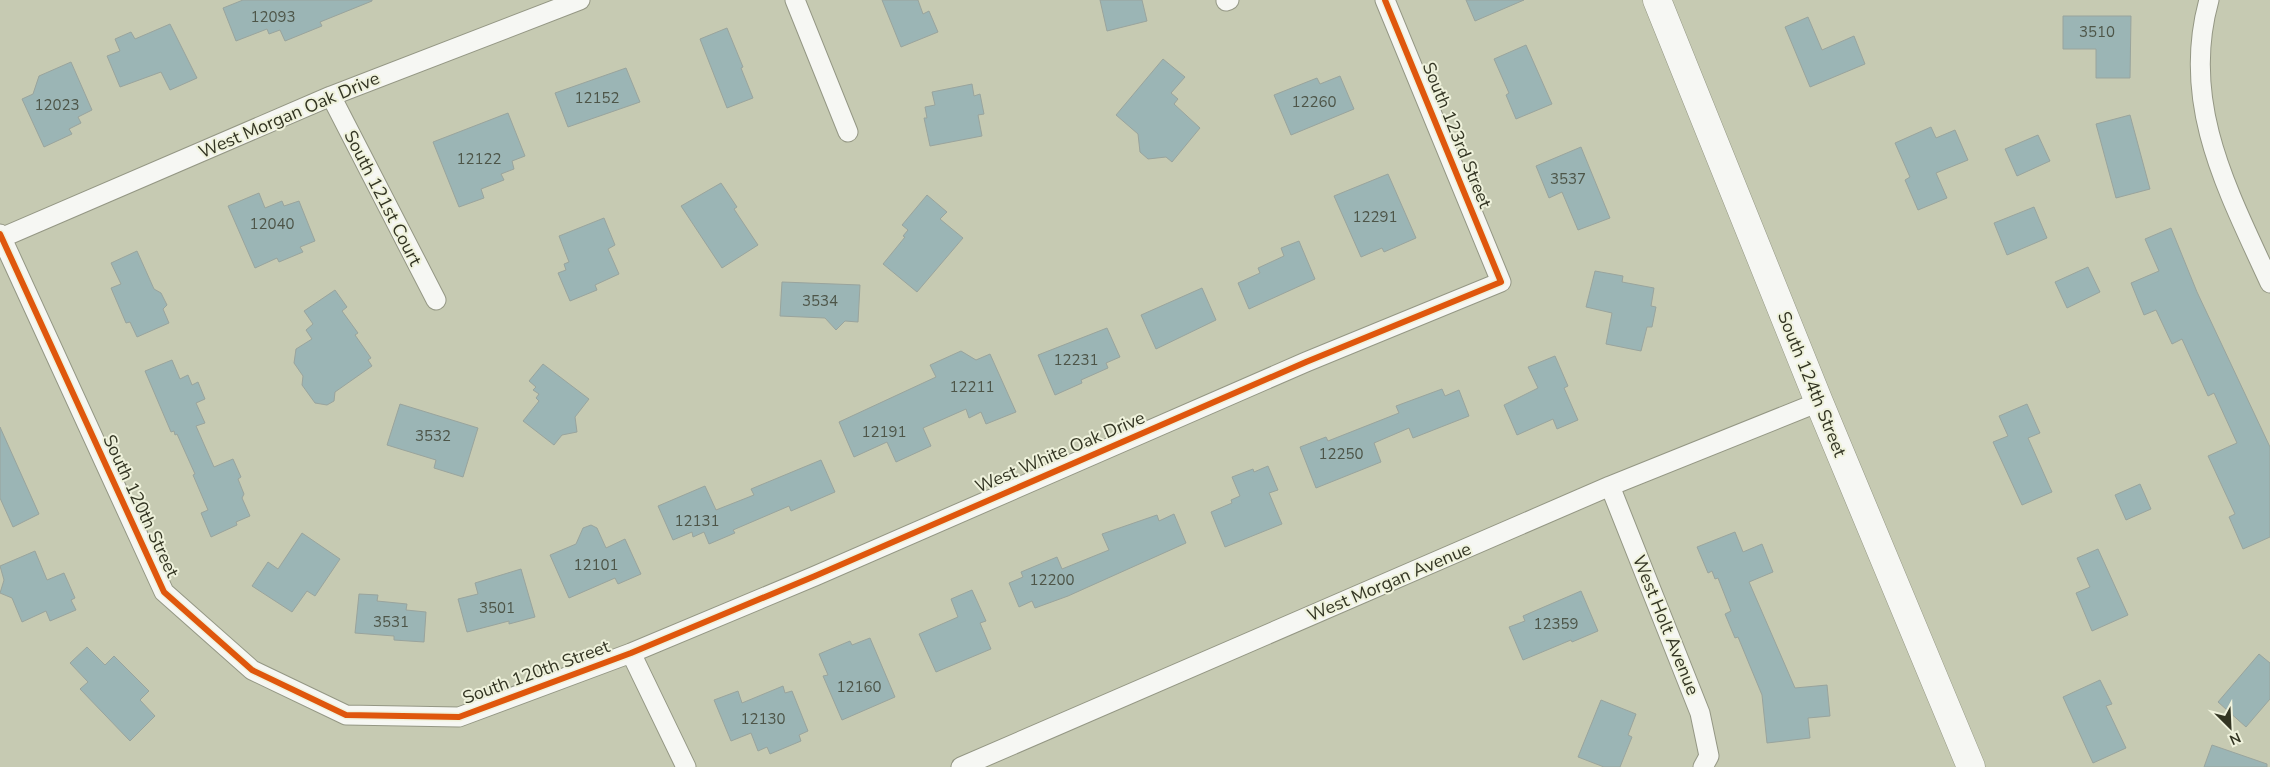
<svg xmlns="http://www.w3.org/2000/svg" width="2270" height="767" font-family="'Nunito Sans',sans-serif">
<rect width="100%" height="100%" fill="#c6cab2"/>
<path fill="#9bb5b5" stroke="#99a49d" d="M 243,0 L 372,0 L 372,1 L 320,22 L 322,26 L 285,41 L 280,30 L 269,34 L 267,29 L 236,41 L 223,8 Z
M 882,0 L 918,0 L 923,14 L 929,11 L 938,32 L 901,47 Z
M 1100,0 L 1142,0 L 1147,21 L 1107,31 Z
M 1466,0 L 1524,0 L 1475,21 Z
M 2063,16 L 2131,16 L 2130,78 L 2096,78 L 2096,49 L 2063,49 Z
M 1808,17 L 1822,50 L 1854,36 L 1865,64 L 1810,87 L 1785,27 Z
M 170,24 L 197,78 L 170,90 L 161,72 L 120,87 L 107,56 L 120,51 L 115,39 L 131,32 L 135,39 Z
M 727,28 L 743,67 L 741,68 L 753,98 L 727,108 L 700,39 Z
M 1526,45 L 1552,104 L 1516,119 L 1506,95 L 1509,93 L 1494,59 Z
M 1163,59 L 1185,77 L 1171,93 L 1178,99 L 1174,104 L 1200,128 L 1172,162 L 1166,157 L 1148,159 L 1140,152 L 1138,134 L 1116,115 Z
M 71,62 L 92,110 L 78,117 L 81,123 L 69,129 L 72,134 L 44,147 L 22,99 L 33,94 L 39,76 Z
M 626,68 L 640,102 L 568,127 L 555,93 Z
M 1340,76 L 1354,109 L 1291,135 L 1274,95 L 1317,78 L 1320,84 Z
M 972,84 L 974,96 L 980,94 L 984,114 L 978,115 L 982,136 L 930,146 L 924,118 L 927,118 L 925,107 L 935,105 L 932,92 Z
M 508,113 L 525,156 L 512,161 L 514,169 L 501,174 L 504,180 L 481,189 L 484,198 L 459,207 L 433,142 Z
M 2130,115 L 2150,189 L 2116,198 L 2096,124 Z
M 1931,127 L 1936,138 L 1955,130 L 1968,160 L 1936,173 L 1947,198 L 1918,210 L 1905,180 L 1910,177 L 1895,143 Z
M 2038,135 L 2050,161 L 2017,176 L 2005,149 Z
M 1581,147 L 1610,218 L 1578,230 L 1562,192 L 1549,198 L 1536,166 Z
M 1388,174 L 1416,238 L 1384,252 L 1382,248 L 1361,257 L 1334,196 Z
M 721,183 L 737,207 L 734,209 L 758,245 L 722,268 L 681,206 Z
M 259,193 L 265,208 L 282,201 L 284,206 L 299,201 L 315,241 L 300,247 L 303,252 L 279,262 L 277,258 L 255,268 L 228,206 Z
M 927,195 L 947,212 L 940,219 L 963,238 L 917,292 L 883,264 L 905,237 L 903,236 L 908,230 L 902,225 Z
M 2034,207 L 2047,238 L 2007,255 L 1994,223 Z
M 604,218 L 615,245 L 608,249 L 619,274 L 595,285 L 597,290 L 570,301 L 558,273 L 566,270 L 564,264 L 569,262 L 559,236 Z
M 2171,228 L 2197,292 L 2270,447 L 2270,537 L 2243,549 L 2229,517 L 2235,514 L 2208,456 L 2237,443 L 2214,393 L 2208,396 L 2182,339 L 2172,344 L 2156,310 L 2144,315 L 2131,283 L 2159,271 L 2145,239 Z
M 1299,241 L 1315,279 L 1249,309 L 1238,283 L 1260,273 L 1258,268 L 1284,256 L 1281,248 Z
M 137,251 L 154,289 L 161,293 L 167,305 L 163,309 L 169,323 L 137,337 L 130,322 L 126,323 L 111,288 L 121,284 L 111,263 Z
M 2088,267 L 2100,292 L 2067,308 L 2055,282 Z
M 1595,271 L 1623,276 L 1622,282 L 1654,288 L 1651,306 L 1656,307 L 1652,327 L 1647,327 L 1641,351 L 1606,344 L 1612,313 L 1586,307 Z
M 782,282 L 860,285 L 858,322 L 845,321 L 836,330 L 825,318 L 780,316 Z
M 1202,288 L 1216,320 L 1156,349 L 1141,315 Z
M 335,290 L 347,307 L 342,311 L 358,333 L 355,335 L 371,358 L 368,360 L 372,366 L 335,392 L 334,401 L 327,405 L 315,403 L 302,385 L 303,376 L 294,363 L 296,349 L 312,339 L 306,330 L 313,324 L 304,311 Z
M 1107,328 L 1120,357 L 1106,363 L 1108,368 L 1081,380 L 1082,383 L 1055,395 L 1038,355 Z
M 961,351 L 976,360 L 990,354 L 1016,412 L 986,424 L 981,412 L 969,418 L 966,409 L 923,428 L 931,446 L 896,462 L 887,442 L 854,457 L 839,422 L 936,377 L 930,365 Z
M 1555,356 L 1568,386 L 1564,388 L 1578,420 L 1557,429 L 1553,419 L 1517,435 L 1504,405 L 1538,388 L 1528,367 Z
M 172,360 L 180,379 L 188,375 L 192,385 L 198,382 L 205,399 L 196,403 L 205,423 L 196,426 L 214,467 L 233,459 L 241,477 L 238,479 L 244,494 L 242,498 L 250,516 L 236,522 L 237,525 L 211,537 L 201,513 L 208,510 L 193,475 L 195,474 L 177,434 L 175,435 L 174,431 L 171,432 L 145,371 Z
M 543,364 L 589,399 L 575,417 L 577,432 L 562,435 L 554,445 L 523,421 L 539,401 L 536,398 L 539,394 L 533,390 L 536,387 L 529,381 Z
M 1442,389 L 1445,396 L 1459,390 L 1469,416 L 1413,438 L 1409,428 L 1374,443 L 1381,462 L 1316,488 L 1300,447 L 1326,437 L 1328,441 L 1399,413 L 1396,406 Z
M 400,404 L 478,428 L 463,477 L 434,468 L 436,460 L 387,445 Z
M 2027,404 L 2040,433 L 2028,438 L 2052,492 L 2022,505 L 1993,442 L 2008,436 L 1999,416 Z
M 0,427 L 39,514 L 13,527 L 0,498 Z
M 821,460 L 835,492 L 791,511 L 789,506 L 733,530 L 735,533 L 709,544 L 704,532 L 693,537 L 692,532 L 673,540 L 658,506 L 705,486 L 716,510 L 754,495 L 751,489 Z
M 1268,466 L 1278,490 L 1269,493 L 1282,524 L 1225,547 L 1211,512 L 1232,503 L 1231,500 L 1240,496 L 1232,477 L 1253,469 L 1254,472 Z
M 2140,484 L 2151,509 L 2126,520 L 2115,495 Z
M 1174,514 L 1186,543 L 1068,596 L 1035,608 L 1032,601 L 1019,607 L 1009,583 L 1023,577 L 1021,572 L 1057,557 L 1062,569 L 1109,550 L 1102,534 L 1157,515 L 1159,521 Z
M 591,525 L 597,528 L 606,548 L 625,539 L 641,574 L 618,584 L 615,578 L 569,598 L 550,555 L 576,544 L 583,528 Z
M 1735,532 L 1743,552 L 1762,544 L 1773,572 L 1749,582 L 1795,688 L 1827,685 L 1830,716 L 1808,718 L 1810,738 L 1767,743 L 1762,695 L 1738,637 L 1735,638 L 1725,614 L 1731,611 L 1718,578 L 1715,579 L 1712,571 L 1708,573 L 1697,547 Z
M 302,533 L 340,559 L 315,596 L 307,591 L 292,612 L 252,586 L 268,562 L 278,569 Z
M 2098,549 L 2128,615 L 2092,631 L 2076,593 L 2090,587 L 2077,558 Z
M 35,551 L 47,580 L 64,573 L 75,598 L 71,600 L 76,610 L 50,621 L 46,611 L 22,622 L 12,598 L 0,593 L 4,580 L 0,566 Z
M 521,569 L 535,617 L 509,624 L 509,621 L 467,632 L 458,599 L 478,594 L 475,583 Z
M 972,590 L 986,621 L 980,623 L 991,649 L 936,672 L 919,634 L 958,617 L 951,599 Z
M 1581,591 L 1598,631 L 1572,642 L 1571,640 L 1523,660 L 1509,627 L 1525,621 L 1523,616 Z
M 359,594 L 378,595 L 377,601 L 407,604 L 406,610 L 426,612 L 424,642 L 394,640 L 394,636 L 355,633 Z
M 870,638 L 895,697 L 842,720 L 823,676 L 828,675 L 819,654 L 850,641 L 852,645 Z
M 87,647 L 105,665 L 114,656 L 149,691 L 140,700 L 155,716 L 130,741 L 80,689 L 88,682 L 70,663 Z
M 2259,654 L 2270,663 L 2270,699 L 2246,727 L 2218,702 Z
M 2100,680 L 2112,704 L 2106,706 L 2126,748 L 2093,763 L 2063,697 Z
M 783,686 L 785,693 L 792,691 L 808,731 L 799,735 L 801,741 L 770,754 L 767,747 L 758,751 L 751,733 L 731,741 L 714,700 L 738,691 L 742,703 Z
M 1601,700 L 1636,714 L 1628,735 L 1632,737 L 1620,767 L 1604,767 L 1578,757 Z
M 2212,745 L 2267,764 L 2267,767 L 2204,767 Z"/>
<g fill="none" stroke-linecap="round" stroke-linejoin="round">
<defs>
<path id="street" d="M 795,0 L 848,132
M 2209,0 C 2180,104 2228,191 2270,283
M 1226,1 L 1229,0
M 331,96 L 436,300
M 0,234 L 164,592 L 252,670 L 346,715 L 459,717 L 631,653 L 815,576 L 1306,362 L 1501,282 L 1385,0
M 1,238 L 331,96 L 580,0
M 1610,486 L 1700,713 L 1709,756 L 1703,767
M 631,653 L 686,767
M 961,767 L 1610,486 L 1819,402"/>
<path id="secondary" d="M 1657,0 L 1819,402 L 1971,767"/>
</defs>
<use href="#street" stroke="#949784" stroke-width="21"/>
<use href="#secondary" stroke="#949784" stroke-width="29"/>
<use href="#street" stroke="#f6f7f3" stroke-width="19"/>
<use href="#secondary" stroke="#f6f7f3" stroke-width="28"/>
<defs>
<path id="cycleway" d="M 0,234 L 164,592 L 252,670 L 346,715 L 459,717 L 631,653 L 815,576 L 1306,362 L 1501,282 L 1385,0"/>
</defs>
<use href="#cycleway" stroke="#eff2dc" stroke-width="9"/>
<use href="#cycleway" stroke="#df570d" stroke-width="6"/>
</g>
<g text-anchor="middle" stroke-width="4" stroke-linejoin="round" paint-order="stroke">
<g font-size="15" fill="#4d5548">
<text x="273" y="22">12093</text>
<text x="2097" y="37">3510</text>
<text x="597" y="103">12152</text>
<text x="1314" y="107">12260</text>
<text x="57" y="110">12023</text>
<text x="479" y="164">12122</text>
<text x="1568" y="184">3537</text>
<text x="1375" y="222">12291</text>
<text x="272" y="229">12040</text>
<text x="820" y="306">3534</text>
<text x="1076" y="365">12231</text>
<text x="972" y="392">12211</text>
<text x="884" y="437">12191</text>
<text x="433" y="441">3532</text>
<text x="1341" y="459">12250</text>
<text x="697" y="526">12131</text>
<text x="596" y="570">12101</text>
<text x="1052" y="585">12200</text>
<text x="497" y="613">3501</text>
<text x="391" y="627">3531</text>
<text x="1556" y="629">12359</text>
<text x="859" y="692">12160</text>
<text x="763" y="724">12130</text>
</g>
<g font-size="18" fill="#333523" stroke="#eff2dc">
<text transform="translate(289 115) rotate(-23)" y="6">West Morgan Oak Drive</text>
<text transform="translate(1457 135) rotate(68)" y="6">South 123rd Street</text>
<text transform="translate(383 198) rotate(63)" y="6">South 121st Court</text>
<text transform="translate(1812 384) rotate(68)" y="6">South 124th Street</text>
<text transform="translate(1060 452) rotate(-23)" y="6">West White Oak Drive</text>
<text transform="translate(141 506) rotate(65)" y="6">South 120th Street</text>
<text transform="translate(1389 582) rotate(-23)" y="6">West Morgan Avenue</text>
<text transform="translate(1666 625) rotate(68)" y="6">West Holt Avenue</text>
<text transform="translate(536 672) rotate(-20)" y="6">South 120th Street</text>
</g>
</g>
<g transform="translate(2230 727) rotate(156)" stroke="#eff2dc" stroke-width="4" paint-order="stroke">
<path d="M0-4L9 19L0 12L-9 19Z" fill="#333523"/>
<text y="-8" font-size="14" font-weight="bold" text-anchor="middle" fill="#333523">N</text>
</g>
</svg>
